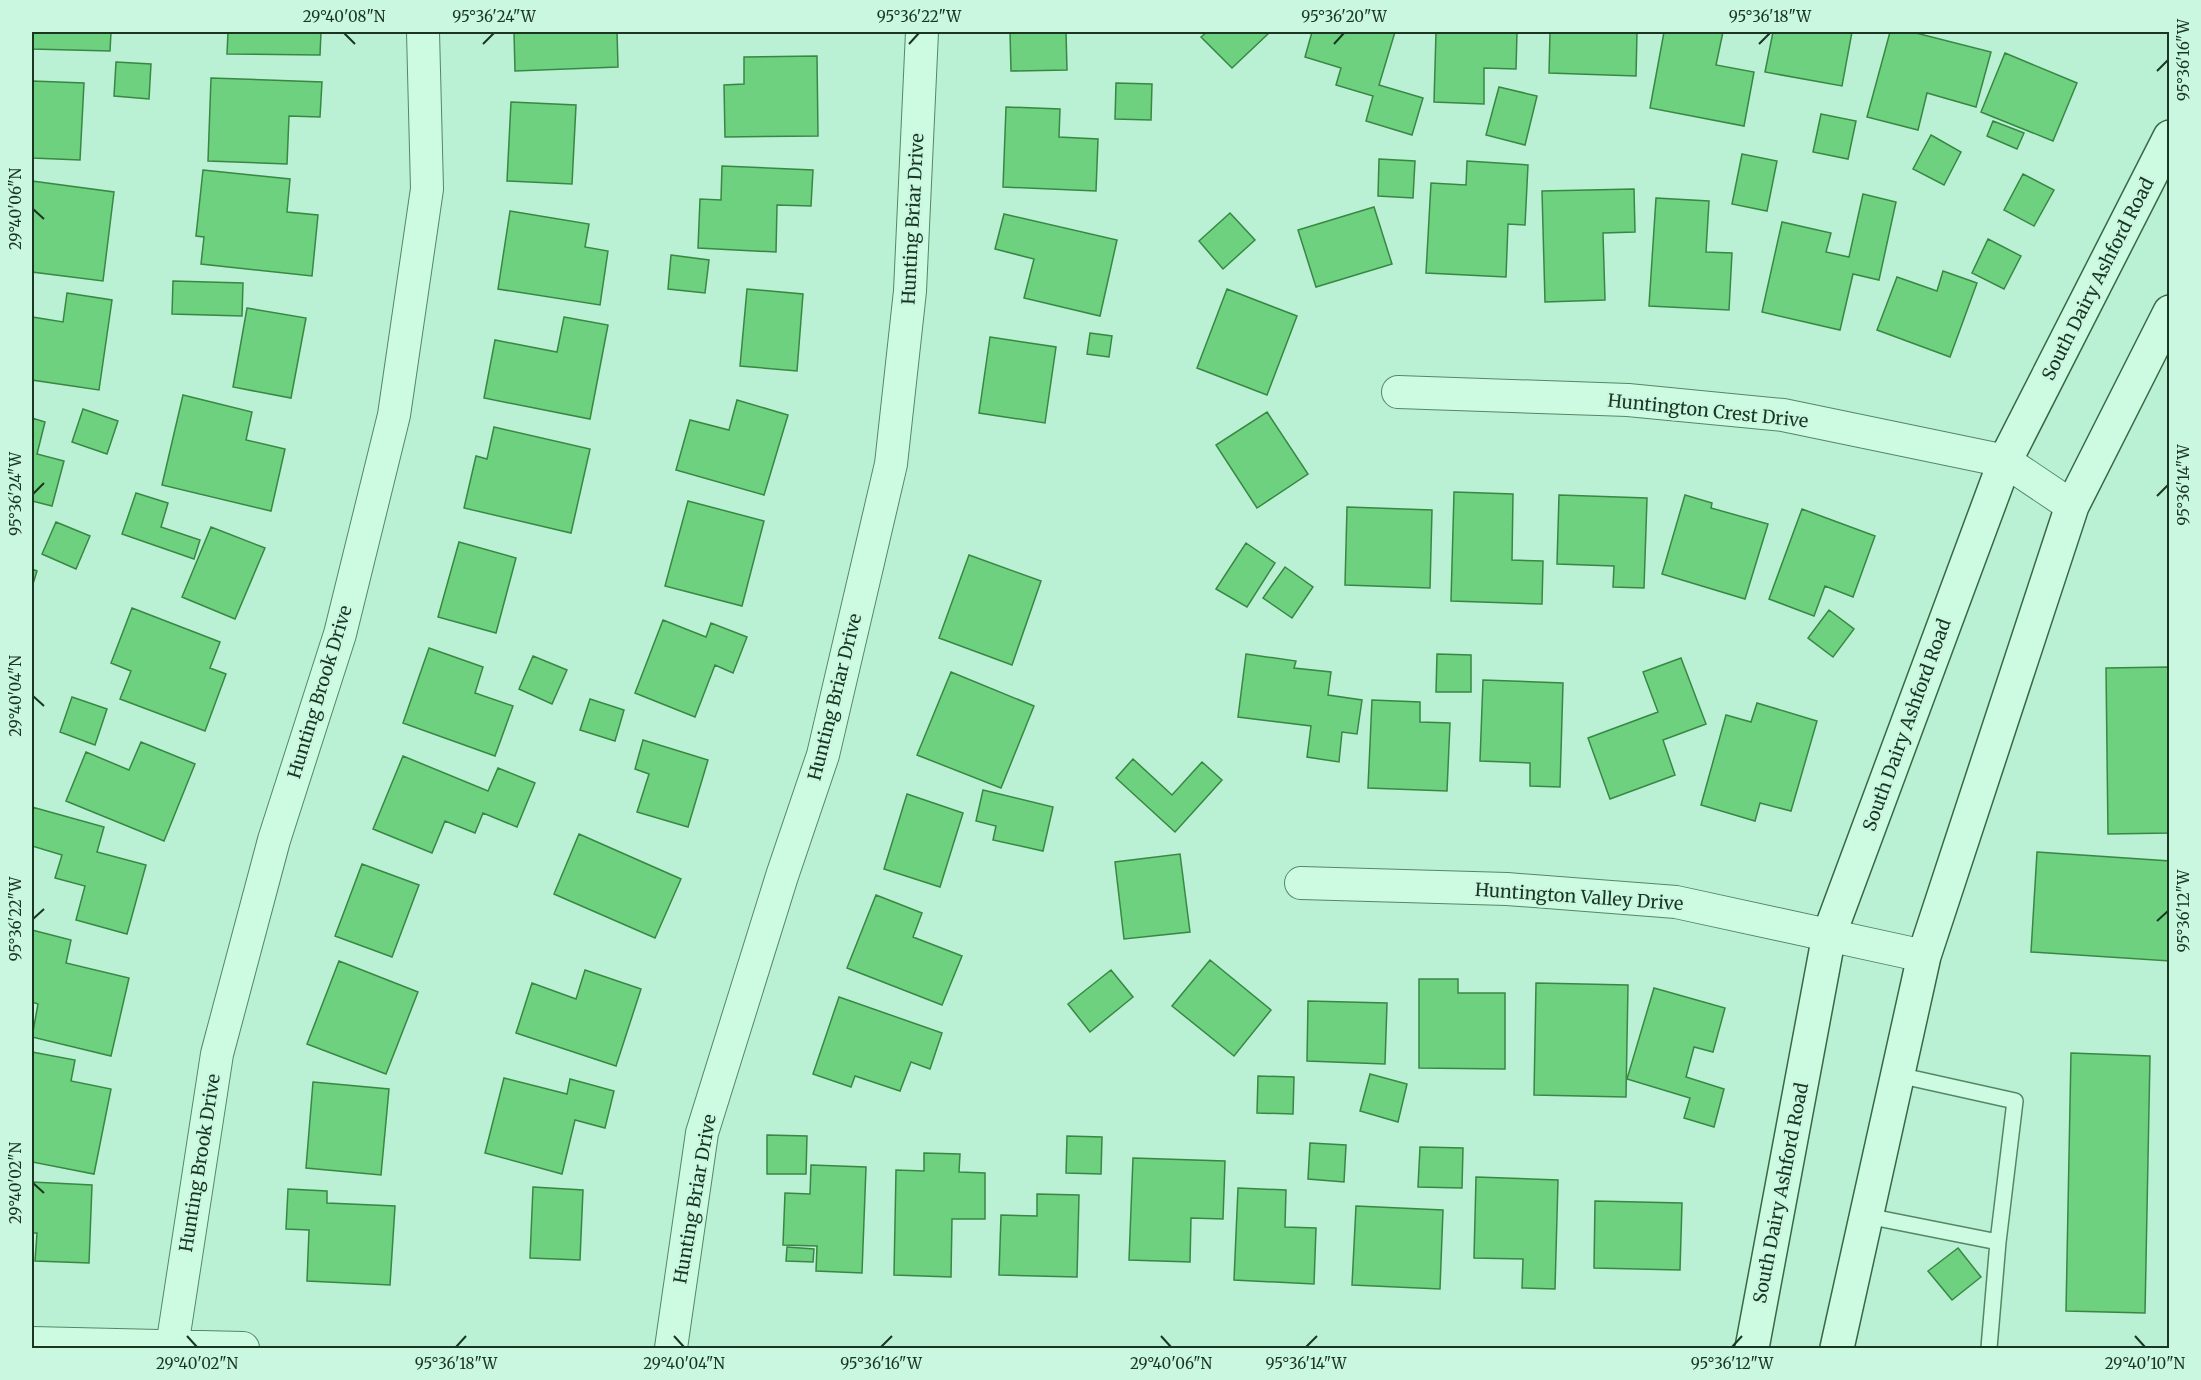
<svg xmlns="http://www.w3.org/2000/svg" width="2201" height="1380" font-family="Merriweather,serif">
<rect width="100%" height="100%" fill="#baf0d3"/>
<path fill="#6dd17f" stroke="#388844" stroke-width="1.5" d="M 32,32 L 111,32 L 110,51 L 32,49 Z
M 228,32 L 321,32 L 320,55 L 227,54 Z
M 514,32 L 617,32 L 618,67 L 515,71 Z
M 1010,32 L 1066,32 L 1067,70 L 1011,71 Z
M 1207,32 L 1270,32 L 1232,68 L 1201,37 Z
M 1312,32 L 1395,32 L 1379,85 L 1423,98 L 1412,135 L 1366,121 L 1373,96 L 1336,85 L 1341,68 L 1305,57 Z
M 1436,32 L 1517,32 L 1516,69 L 1484,68 L 1484,104 L 1434,102 Z
M 1550,32 L 1637,32 L 1636,76 L 1549,73 Z
M 1664,32 L 1723,32 L 1716,65 L 1754,72 L 1744,126 L 1650,108 Z
M 1773,32 L 1852,32 L 1842,86 L 1765,72 Z
M 1890,32 L 1912,32 L 1991,52 L 1976,107 L 1927,93 L 1918,130 L 1867,117 Z
M 2005,53 L 2077,83 L 2053,141 L 1981,112 Z
M 817,56 L 818,136 L 725,137 L 724,85 L 744,84 L 744,57 Z
M 116,62 L 151,64 L 149,99 L 114,96 Z
M 211,78 L 322,82 L 320,117 L 289,116 L 287,164 L 208,161 Z
M 32,81 L 84,83 L 80,160 L 32,158 Z
M 1116,83 L 1152,84 L 1151,120 L 1115,119 Z
M 1499,87 L 1537,96 L 1525,145 L 1486,135 Z
M 511,102 L 576,105 L 572,184 L 507,181 Z
M 1006,107 L 1060,109 L 1059,137 L 1098,139 L 1096,191 L 1003,187 Z
M 1821,114 L 1856,121 L 1848,159 L 1813,152 Z
M 1993,121 L 2024,133 L 2017,149 L 1987,136 Z
M 1931,135 L 1961,152 L 1944,185 L 1913,169 Z
M 1742,154 L 1777,161 L 1767,211 L 1732,204 Z
M 1379,159 L 1415,161 L 1413,198 L 1378,196 Z
M 1467,161 L 1528,165 L 1525,225 L 1508,224 L 1506,277 L 1426,273 L 1431,183 L 1466,185 Z
M 722,166 L 813,170 L 811,206 L 777,205 L 776,252 L 698,248 L 700,199 L 721,200 Z
M 203,170 L 290,179 L 287,212 L 318,215 L 312,276 L 201,264 L 204,237 L 196,236 Z
M 2023,174 L 2054,190 L 2034,226 L 2004,210 Z
M 32,181 L 114,192 L 103,281 L 32,272 Z
M 1634,189 L 1635,232 L 1603,233 L 1605,300 L 1545,302 L 1542,191 Z
M 1863,194 L 1896,202 L 1879,280 L 1853,274 L 1840,330 L 1762,312 L 1782,222 L 1831,233 L 1826,252 L 1849,257 Z
M 1656,198 L 1709,201 L 1706,252 L 1732,253 L 1729,310 L 1649,306 Z
M 1374,207 L 1392,264 L 1316,287 L 1298,230 Z
M 510,211 L 589,224 L 585,247 L 608,251 L 600,305 L 498,289 Z
M 1230,213 L 1255,240 L 1223,269 L 1199,241 Z
M 1004,214 L 1117,240 L 1100,316 L 1024,298 L 1034,259 L 995,249 Z
M 1988,239 L 2021,256 L 2004,289 L 1972,273 Z
M 671,255 L 709,260 L 705,293 L 668,289 Z
M 1943,271 L 1977,283 L 1950,357 L 1877,330 L 1897,277 L 1937,291 Z
M 173,281 L 243,283 L 242,316 L 172,314 Z
M 747,289 L 803,294 L 797,371 L 740,366 Z
M 1227,289 L 1297,316 L 1267,395 L 1197,368 Z
M 67,293 L 112,300 L 99,390 L 32,380 L 32,317 L 63,322 Z
M 247,308 L 306,318 L 291,398 L 233,387 Z
M 564,317 L 608,325 L 590,419 L 484,398 L 495,340 L 557,352 Z
M 1090,333 L 1112,336 L 1109,357 L 1087,354 Z
M 990,337 L 1056,347 L 1045,423 L 979,413 Z
M 183,395 L 252,412 L 246,440 L 285,449 L 271,511 L 162,485 Z
M 737,400 L 788,415 L 764,495 L 676,470 L 690,420 L 729,430 Z
M 83,409 L 118,421 L 107,454 L 72,442 Z
M 1267,412 L 1308,474 L 1257,508 L 1216,445 Z
M 32,418 L 45,422 L 37,454 L 64,461 L 52,506 L 32,501 Z
M 494,427 L 590,449 L 571,533 L 464,508 L 476,456 L 487,459 Z
M 1454,492 L 1513,494 L 1512,560 L 1543,561 L 1542,604 L 1451,601 Z
M 136,493 L 168,503 L 161,527 L 200,540 L 194,559 L 122,534 Z
M 1559,495 L 1647,498 L 1644,588 L 1613,587 L 1614,566 L 1557,564 Z
M 1685,495 L 1712,503 L 1711,508 L 1768,524 L 1745,599 L 1662,574 Z
M 688,501 L 764,521 L 742,606 L 665,586 Z
M 1347,507 L 1432,510 L 1430,588 L 1345,585 Z
M 1802,509 L 1875,536 L 1853,597 L 1825,586 L 1814,616 L 1769,599 Z
M 56,522 L 90,536 L 76,569 L 42,554 Z
M 211,527 L 265,548 L 235,619 L 182,597 Z
M 459,542 L 516,558 L 496,633 L 438,617 Z
M 1246,543 L 1275,563 L 1247,607 L 1216,589 Z
M 969,555 L 1041,581 L 1012,665 L 939,638 Z
M 1285,567 L 1313,587 L 1292,618 L 1263,598 Z
M 32,569 L 37,571 L 32,587 Z
M 132,608 L 220,642 L 210,668 L 226,674 L 205,731 L 120,699 L 131,671 L 111,663 Z
M 1829,610 L 1854,629 L 1833,657 L 1808,638 Z
M 663,620 L 706,637 L 711,623 L 747,637 L 733,673 L 715,665 L 695,717 L 635,693 Z
M 429,648 L 483,667 L 475,693 L 513,706 L 495,756 L 403,723 Z
M 1246,654 L 1296,661 L 1294,668 L 1331,672 L 1328,695 L 1362,700 L 1357,734 L 1342,732 L 1339,762 L 1307,757 L 1311,726 L 1238,717 Z
M 1437,654 L 1471,655 L 1471,692 L 1436,692 Z
M 533,656 L 567,670 L 552,704 L 519,689 Z
M 1681,658 L 1706,724 L 1663,740 L 1675,775 L 1610,799 L 1588,738 L 1658,712 L 1643,672 Z
M 2170,667 L 2170,833 L 2108,834 L 2106,668 Z
M 951,672 L 1034,706 L 1001,788 L 917,755 Z
M 1483,680 L 1563,683 L 1560,787 L 1530,786 L 1530,763 L 1480,761 Z
M 72,697 L 107,709 L 95,745 L 60,732 Z
M 590,699 L 624,710 L 615,741 L 580,730 Z
M 1372,700 L 1420,702 L 1420,722 L 1450,723 L 1447,791 L 1368,788 Z
M 1757,703 L 1817,721 L 1791,811 L 1760,803 L 1755,821 L 1701,805 L 1726,715 L 1751,722 Z
M 643,740 L 708,760 L 688,827 L 637,812 L 649,774 L 635,769 Z
M 141,742 L 195,764 L 164,841 L 66,801 L 86,752 L 129,770 Z
M 403,756 L 488,791 L 498,768 L 535,783 L 517,827 L 483,813 L 475,833 L 445,821 L 432,853 L 373,829 Z
M 1133,759 L 1172,795 L 1202,762 L 1222,780 L 1175,832 L 1116,778 Z
M 983,790 L 1053,807 L 1043,851 L 993,840 L 996,826 L 976,821 Z
M 907,794 L 963,813 L 940,887 L 884,869 Z
M 32,807 L 104,827 L 97,852 L 146,865 L 127,934 L 76,920 L 85,886 L 55,878 L 62,855 L 32,846 Z
M 579,834 L 681,879 L 655,938 L 554,894 Z
M 2037,852 L 2170,861 L 2170,961 L 2031,952 Z
M 1180,854 L 1190,932 L 1124,939 L 1115,862 Z
M 362,864 L 419,885 L 392,957 L 335,936 Z
M 876,895 L 922,913 L 913,937 L 962,956 L 942,1005 L 847,968 Z
M 32,930 L 71,940 L 66,963 L 129,978 L 111,1056 L 32,1037 L 38,1004 L 32,1002 Z
M 1210,960 L 1271,1010 L 1234,1056 L 1172,1006 Z
M 339,961 L 418,992 L 386,1074 L 307,1044 Z
M 585,970 L 641,989 L 616,1066 L 516,1033 L 532,983 L 576,999 Z
M 1111,970 L 1133,997 L 1090,1032 L 1068,1004 Z
M 1419,979 L 1458,979 L 1458,993 L 1505,993 L 1505,1069 L 1419,1068 Z
M 1536,983 L 1628,985 L 1626,1097 L 1534,1095 Z
M 1654,988 L 1725,1008 L 1713,1052 L 1694,1047 L 1686,1077 L 1724,1089 L 1714,1127 L 1684,1118 L 1690,1098 L 1627,1079 Z
M 839,997 L 942,1033 L 930,1069 L 911,1062 L 900,1091 L 855,1076 L 851,1087 L 813,1074 Z
M 1308,1001 L 1387,1003 L 1385,1064 L 1307,1061 Z
M 32,1052 L 75,1060 L 71,1081 L 111,1089 L 94,1174 L 32,1162 Z
M 2071,1053 L 2150,1056 L 2145,1313 L 2066,1311 Z
M 1370,1074 L 1407,1084 L 1398,1122 L 1360,1111 Z
M 1258,1076 L 1294,1077 L 1293,1114 L 1257,1113 Z
M 504,1078 L 567,1094 L 570,1079 L 614,1091 L 605,1128 L 575,1120 L 562,1174 L 485,1153 Z
M 313,1082 L 389,1089 L 381,1175 L 306,1168 Z
M 767,1135 L 807,1136 L 806,1174 L 767,1174 Z
M 1067,1136 L 1102,1137 L 1101,1174 L 1066,1173 Z
M 1310,1143 L 1346,1145 L 1344,1182 L 1308,1179 Z
M 1420,1147 L 1463,1148 L 1462,1188 L 1418,1187 Z
M 924,1153 L 960,1154 L 959,1172 L 985,1173 L 985,1219 L 952,1219 L 951,1277 L 894,1275 L 896,1170 L 924,1171 Z
M 1133,1158 L 1225,1161 L 1223,1219 L 1191,1218 L 1190,1262 L 1129,1260 Z
M 811,1165 L 866,1167 L 862,1273 L 816,1271 L 817,1246 L 783,1245 L 785,1193 L 810,1194 Z
M 1476,1177 L 1558,1180 L 1555,1289 L 1522,1288 L 1523,1259 L 1474,1258 Z
M 32,1182 L 92,1185 L 89,1263 L 35,1261 L 37,1233 L 32,1233 Z
M 533,1187 L 583,1190 L 580,1260 L 530,1258 Z
M 1238,1188 L 1286,1190 L 1285,1227 L 1316,1228 L 1314,1284 L 1234,1280 Z
M 288,1189 L 327,1191 L 327,1203 L 395,1206 L 390,1285 L 307,1281 L 309,1230 L 286,1229 Z
M 1037,1194 L 1079,1195 L 1077,1277 L 999,1275 L 1001,1215 L 1037,1216 Z
M 1595,1201 L 1682,1203 L 1680,1270 L 1594,1268 Z
M 1356,1206 L 1443,1210 L 1440,1289 L 1352,1285 Z
M 787,1247 L 814,1249 L 813,1262 L 786,1261 Z
M 1958,1248 L 1981,1277 L 1952,1300 L 1928,1271 Z"/>
<g fill="none" stroke-linecap="round" stroke-linejoin="round">
<defs>
<path id="service" d="M 1898,1075 L 2015,1101 L 1998,1242 L 1989,1348
M 1867,1216 L 1998,1242"/>
<path id="minor" d="M 1398,392 L 1628,400 L 1783,415 L 2005,461 L 2072,506
M 1301,883 L 1507,889 L 1676,902 L 1924,956
M 32,1343 L 243,1348
M 172,1347 L 217,1054 L 274,840 L 340,634 L 394,415 L 427,189 L 423,32
M 671,1348 L 702,1133 L 782,876 L 823,755 L 891,464 L 910,291 L 922,32"/>
<path id="secondary" d="M 1752,1348 L 1829,935 L 2005,461 L 2170,137
M 1837,1348 L 1924,956 L 2072,506 L 2170,312"/>
</defs>
<use href="#service" stroke="#548863" stroke-width="18"/>
<use href="#minor" stroke="#548863" stroke-width="34"/>
<use href="#secondary" stroke="#376944" stroke-width="36"/>
<use href="#service" stroke="#cdfbe2" stroke-width="15"/>
<use href="#minor" stroke="#cdfbe2" stroke-width="32"/>
<use href="#secondary" stroke="#cdfbe2" stroke-width="33"/>
</g>
<path fill="none" stroke="#1a3620" stroke-width="2" d="M 344,33 L 355,44M 483,44 L 494,33M 909,44 L 919,33M 1334,44 L 1344,33M 1759,44 L 1770,33M 2157,71 L 2168,60M 33,209 L 44,219M 33,494 L 44,483M 2157,496 L 2168,485M 33,696 L 44,706M 33,919 L 44,909M 2157,921 L 2168,911M 33,1183 L 44,1193M 187,1336 L 197,1347M 674,1336 L 684,1347M 1161,1336 L 1171,1347M 2135,1336 L 2145,1347M 456,1347 L 466,1336M 881,1347 L 892,1336M 1306,1347 L 1317,1336M 1732,1347 L 1742,1336"/>
<g text-anchor="middle" stroke-width="4.5" stroke-linejoin="round" paint-order="stroke">
<g font-size="18" fill="#1a3620" stroke="#caf7df">
<text transform="translate(913 219) rotate(-87)" y="6">Hunting Briar Drive</text>
<text transform="translate(2098 279) rotate(-63)" y="6">South Dairy Ashford Road</text>
<text transform="translate(1708 411) rotate(6)" y="6">Huntington Crest Drive</text>
<text transform="translate(320 692) rotate(-73)" y="6">Hunting Brook Drive</text>
<text transform="translate(835 697) rotate(-76)" y="6">Hunting Briar Drive</text>
<text transform="translate(1907 725) rotate(-70)" y="6">South Dairy Ashford Road</text>
<text transform="translate(1579 897) rotate(4)" y="6">Huntington Valley Drive</text>
<text transform="translate(200 1163) rotate(-81)" y="6">Hunting Brook Drive</text>
<text transform="translate(1781 1193) rotate(-79)" y="6">South Dairy Ashford Road</text>
<text transform="translate(695 1199) rotate(-80)" y="6">Hunting Briar Drive</text>
</g>
</g>
<rect width="2201" height="1380" fill="none" stroke="#caf7df" stroke-width="66"/>
<rect x="33" y="33" width="2135" height="1314" fill="none" stroke="#1a3620" stroke-width="2"/>
<g font-size="15" text-anchor="middle" fill="#1a3620">
<text x="344" y="22">29°40'08"N</text>
<text x="494" y="22">95°36'24"W</text>
<text x="919" y="22">95°36'22"W</text>
<text x="1344" y="22">95°36'20"W</text>
<text x="1770" y="22">95°36'18"W</text>
<text transform="translate(2184 60) rotate(-90)" y="5">95°36'16"W</text>
<text transform="translate(16 209) rotate(-90)" y="5">29°40'06"N</text>
<text transform="translate(2184 485) rotate(-90)" y="5">95°36'14"W</text>
<text transform="translate(16 494) rotate(-90)" y="5">95°36'24"W</text>
<text transform="translate(16 696) rotate(-90)" y="5">29°40'04"N</text>
<text transform="translate(2184 911) rotate(-90)" y="5">95°36'12"W</text>
<text transform="translate(16 919) rotate(-90)" y="5">95°36'22"W</text>
<text transform="translate(16 1183) rotate(-90)" y="5">29°40'02"N</text>
<text x="197" y="1369">29°40'02"N</text>
<text x="456" y="1369">95°36'18"W</text>
<text x="684" y="1369">29°40'04"N</text>
<text x="881" y="1369">95°36'16"W</text>
<text x="1171" y="1369">29°40'06"N</text>
<text x="1306" y="1369">95°36'14"W</text>
<text x="1732" y="1369">95°36'12"W</text>
<text x="2145" y="1369">29°40'10"N</text>
</g>
</svg>
